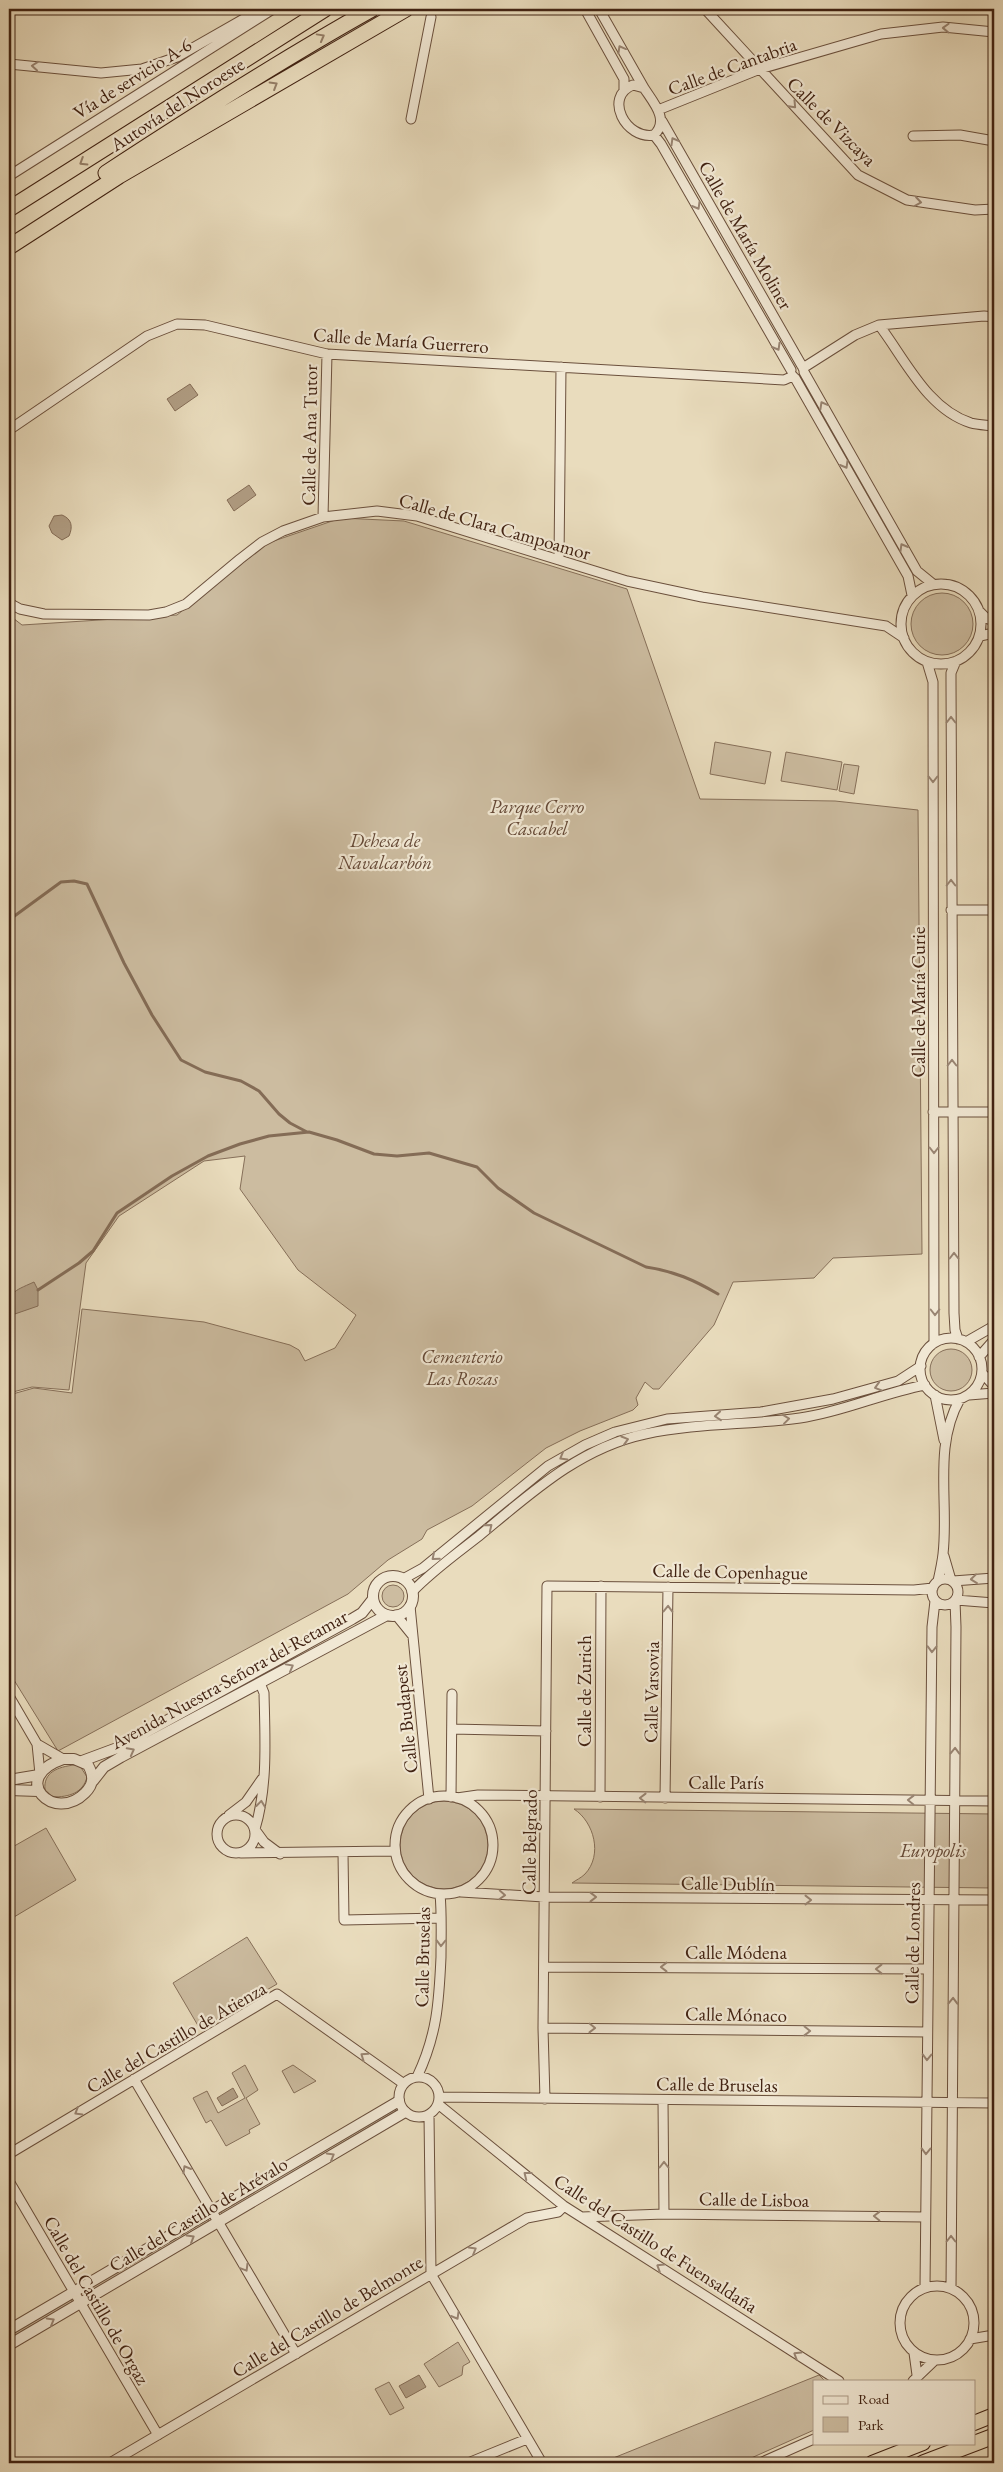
<svg xmlns="http://www.w3.org/2000/svg" width="1003" height="2472" font-family="'EB Garamond',serif">
<rect width="100%" height="100%" fill="#e9dcbd"/>
<filter id="stains"><feTurbulence type="fractalNoise" baseFrequency=".004" numOctaves="4"/><feColorMatrix values="0 0 0 0 .2 0 0 0 0 .09 0 0 0 0 .02 0 0 0 .5 -.17"/></filter>
<radialGradient id="worn" r=".72"><stop offset=".6" stop-color="#630" stop-opacity="0"/><stop offset="1" stop-color="#630" stop-opacity=".3"/></radialGradient>
<path fill="#ccbca0" stroke="#866f59" d="M 341,518 L 404,521 L 627,589 L 700,799 L 835,801 L 918,810 L 922,1254 L 833,1258 L 814,1278 L 733,1282 L 714,1325 L 659,1389 L 653,1389 L 645,1382 L 636,1398 L 638,1405 L 633,1410 L 580,1431 L 546,1448 L 472,1506 L 427,1530 L 422,1539 L 388,1560 L 348,1594 L 58,1751 L 9,1672 L 9,1395 L 34,1388 L 72,1393 L 82,1309 L 204,1322 L 290,1345 L 299,1350 L 305,1361 L 335,1348 L 356,1315 L 298,1270 L 240,1189 L 245,1156 L 204,1161 L 119,1216 L 86,1263 L 69,1390 L 32,1387 L 9,1393 L 9,615 L 22,625 L 177,615 L 268,543 Z
M911 624a31 31 0 1 1 62 0a31 31 0 1 1-62 0Z
M 715,742 L 771,752 L 765,784 L 710,774 Z
M 786,752 L 842,762 L 837,790 L 781,781 Z
M 844,764 L 859,766 L 854,794 L 839,791 Z
M930 1370a21 21 0 1 1 42 0a21 21 0 1 1-42 0Z
M382 1596a11 11 0 1 1 22 0a11 11 0 1 1-22 0Z
M 74,1765 L 80,1766 L 87,1777 C 83,1793 69,1797 53,1797 L 45,1790 C 43,1772 58,1767 74,1765 Z
M400 1845a44 44 0 1 1 88 0a44 44 0 1 1-88 0Z
M 574,1809 L 994,1814 L 994,1888 L 572,1883 C 576,1880 581,1878 585,1874 C 603,1855 594,1822 574,1809 Z
M 46,1828 L 76,1880 L 9,1920 L 9,1849 Z
M 247,1937 L 277,1984 L 200,2029 L 173,1983 Z
M 245,2065 L 258,2090 L 246,2098 L 260,2124 L 249,2130 L 250,2133 L 226,2146 L 211,2120 L 206,2123 L 193,2098 L 207,2091 L 218,2113 L 245,2098 L 232,2073 Z
M 293,2065 L 316,2081 L 294,2093 L 282,2071 Z
M 394,2107 L 396,2111 L 222,2214 L 220,2211 Z
M 207,2218 L 209,2221 L 85,2295 L 83,2292 Z
M 71,2299 L 73,2303 L 9,2340 L 9,2335 Z
M 458,2342 L 470,2362 L 463,2366 L 462,2375 L 439,2387 L 424,2364 Z
M 819,2375 L 825,2381 L 814,2381 L 814,2430 L 740,2463 L 601,2463 Z
M 389,2382 L 404,2408 L 390,2415 L 375,2389 Z"/>
<path fill="#b09d83" stroke="#846c56" d="M 190,384 L 198,395 L 175,411 L 167,399 Z
M 249,485 L 256,495 L 234,511 L 227,500 Z
M 62,515 C 72,519 73,527 69,536 L 62,540 L 52,533 L 49,526 L 54,516 Z
M 34,1282 L 38,1290 L 38,1306 L 9,1316 C 9,1291 12,1292 34,1282 Z
M 233,2088 L 238,2097 L 222,2106 L 217,2098 Z
M 419,2375 L 426,2387 L 406,2398 L 399,2386 Z"/>
<g fill="none" stroke-linecap="round" stroke-linejoin="round">
<path stroke="#846c56" stroke-width="3" d="M 9,920 L 61,882 L 74,881 L 87,884 L 124,963 L 152,1015 L 181,1060 L 205,1072 L 241,1081 L 259,1091 L 279,1114 L 290,1123 L 307,1132
M 38,1290 L 79,1263 L 93,1251 L 117,1213 L 172,1176 L 208,1156 L 240,1144 L 269,1136 L 309,1132 L 337,1140 L 374,1154 L 397,1156 L 429,1153 L 477,1167 L 498,1188 L 534,1213 L 646,1267 C 674,1271 694,1280 718,1294"/>
<defs>
<path id="minor" d="M 585,9 L 624,79 L 624,90
M 599,9 L 644,88
M 705,9 L 858,175 L 907,200 L 975,210 L 994,209
M 9,64 L 101,73 L 142,69 L 177,57 L 261,9
M 633,85 L 644,88 C 653,102 670,120 654,135 C 626,140 603,97 633,85 Z
M 658,110 L 760,69 L 881,34 L 943,27 L 994,32
M 411,119 L 431,17
M 662,121 L 802,366
M 654,135 L 661,144 L 791,370
M 913,136 L 960,135 L 994,141
M 9,176 L 273,9
M 879,325 C 905,359 927,409 971,423 C 978,425 987,425 994,426
M 803,368 L 855,335 L 879,325 L 984,316 L 994,317
M 804,372 L 917,571 L 933,584
M 795,378 L 908,576 L 912,595
M 9,430 L 147,336 L 177,324 L 205,325 L 327,354 L 784,380 L 793,376
M 323,517 L 327,354
M 559,560 L 561,367
M901 624a40 40 0 1 1 80 0a40 40 0 1 1-80 0Z
M 9,603 L 20,609 L 44,614 L 149,615 L 166,612 L 186,604 L 240,559 L 262,542 L 283,531 L 323,517 L 377,511 L 417,516 L 627,581 L 702,597 L 886,626 L 904,638
M 980,612 L 986,618 L 994,621
M 980,636 L 994,633
M 956,661 L 951,673 L 951,682 L 954,1313 L 955,1330 L 958,1339
M 927,662 L 933,682 L 934,1343
M 951,910 L 994,910
M 933,1112 L 994,1112
M920 1369a31 31 0 1 1 62 0a31 31 0 1 1-62 0Z
M 966,1342 L 994,1326
M 979,1357 L 994,1340
M 982,1373 L 994,1386
M 935,1395 L 944,1440
M 969,1395 L 994,1393
M 944,1556 L 951,1580
M932 1592a13 13 0 1 1 26 0a13 13 0 1 1-26 0Z
M 403,1579 L 423,1568 L 548,1466 L 585,1445 L 615,1432 L 667,1419 L 761,1412 L 833,1399 L 898,1381 L 921,1366
M 938,1581 C 940,1572 942,1563 943,1554 C 949,1502 933,1446 960,1399
M 953,1581 L 994,1578
M 412,1592 C 432,1571 456,1554 479,1536 C 530,1494 579,1448 645,1434 C 696,1423 749,1425 800,1418 C 843,1412 882,1393 925,1385
M 956,1600 L 994,1603
M 410,1606 L 429,1799
M 396,1615 L 413,1636
M 9,1696 L 37,1744 L 40,1774
M 452,1729 L 546,1731
M 37,1744 L 63,1759
M395 1845a49 49 0 1 1 98 0a49 49 0 1 1-98 0Z
M 451,1797 L 452,1694
M 600,1797 L 601,1586
M 457,1798 L 478,1795 L 994,1801
M 665,1798 L 668,1587
M217 1834a19 19 0 1 1 38 0a19 19 0 1 1-38 0Z
M 229,1815 L 246,1802 L 262,1779
M 255,1829 C 268,1786 265,1738 264,1693 L 260,1683
M 256,1831 L 264,1842 L 280,1854
M 241,1853 L 395,1851
M 343,1853 L 344,1920 L 441,1918
M 461,1892 L 544,1897 L 994,1900
M 544,1967 L 928,1969
M 543,2028 L 927,2032
M399 2097a20 20 0 1 1 40 0a20 20 0 1 1-40 0Z
M 417,2077 C 437,2035 439,2002 441,1957 C 441,1936 442,1915 440,1894
M 134,2079 L 296,2354
M 439,2097 L 994,2103
M 545,2099 L 543,2028 L 547,1586 L 914,1590 L 933,1588
M 663,2100 L 664,2214
M 438,2104 L 564,2206 L 839,2381
M 429,2115 L 431,2274 L 542,2463
M 9,2154 L 277,1994 L 404,2084
M 9,2181 L 158,2435
M 582,2217 L 664,2214 L 925,2217
M900 2323a37 37 0 1 1 74 0a37 37 0 1 1-74 0Z
M 925,2287 L 932,1627 L 935,1601
M 951,2288 L 956,1627 L 955,1601
M 970,2339 L 994,2335
M 914,2353 L 917,2375
M 913,2381 L 935,2360
M 110,2463 L 527,2218 L 558,2212 L 564,2206
M 468,2463 L 527,2439
M 760,2463 L 814,2439"/>
<path id="tertiary" d="M373 1596a20 20 0 1 1 40 0a20 20 0 1 1-40 0Z
M 63,1759 L 74,1759 L 88,1765 C 94,1776 94,1784 85,1793 C 54,1824 8,1778 63,1759 Z
M 82,1761 L 117,1748 L 352,1619 L 362,1613 L 373,1599
M 9,1780 L 39,1775
M 93,1781 L 104,1767 L 121,1757 L 387,1615
M 9,1790 L 38,1791
M 9,2330 L 399,2101
M 9,2345 L 405,2112"/>
<path id="trunk" d="M 974,2423 L 994,2415
M 872,2463 L 923,2443"/>
<path id="motorway" d="M 106,173 C 193,116 281,60 372,9
M 9,209 L 325,9
M 9,247 L 119,176 L 406,9
M 923,2463 L 994,2436"/>
</defs>
<use href="#minor" stroke="#6b503d" stroke-width="11"/>
<use href="#tertiary" stroke="#6b503d" stroke-width="12"/>
<use href="#trunk" stroke="#412212" stroke-width="16"/>
<use href="#motorway" stroke="#412212" stroke-width="17"/>
<use href="#minor" stroke="#f1e8d4" stroke-width="9"/>
<use href="#tertiary" stroke="#f1e8d4" stroke-width="10"/>
<use href="#trunk" stroke="#e9dcbd" stroke-width="14"/>
<use href="#motorway" stroke="#e9dcbd" stroke-width="15"/>
</g>
<defs><path id="oneway-chevron" d="M-2-3.5L2.5 0L-2 3.5" fill="none" stroke-width="1.6" stroke-linecap="round" stroke-linejoin="round" transform="scale(1.25)"/></defs>
<g stroke="#998573">
<use href="#oneway-chevron" transform="translate(946 28) rotate(-178)"/>
<use href="#oneway-chevron" transform="translate(621 49) rotate(-119)"/>
<use href="#oneway-chevron" transform="translate(35 66) rotate(-175)"/>
<use href="#oneway-chevron" transform="translate(793 105) rotate(47)"/>
<use href="#oneway-chevron" transform="translate(674 141) rotate(-120)"/>
<use href="#oneway-chevron" transform="translate(918 202) rotate(8)"/>
<use href="#oneway-chevron" transform="translate(697 206) rotate(60)"/>
<use href="#oneway-chevron" transform="translate(777 347) rotate(60)"/>
<use href="#oneway-chevron" transform="translate(823 405) rotate(-119)"/>
<use href="#oneway-chevron" transform="translate(845 465) rotate(60)"/>
<use href="#oneway-chevron" transform="translate(903 547) rotate(-120)"/>
<use href="#oneway-chevron" transform="translate(951 720) rotate(-90)"/>
<use href="#oneway-chevron" transform="translate(933 779) rotate(90)"/>
<use href="#oneway-chevron" transform="translate(951 883) rotate(-90)"/>
<use href="#oneway-chevron" transform="translate(952 1063) rotate(-90)"/>
<use href="#oneway-chevron" transform="translate(934 1150) rotate(90)"/>
<use href="#oneway-chevron" transform="translate(954 1256) rotate(-90)"/>
<use href="#oneway-chevron" transform="translate(935 1312) rotate(90)"/>
<use href="#oneway-chevron" transform="translate(878 1387) rotate(163)"/>
<use href="#oneway-chevron" transform="translate(718 1416) rotate(175)"/>
<use href="#oneway-chevron" transform="translate(786 1419) rotate(-7)"/>
<use href="#oneway-chevron" transform="translate(625 1440) rotate(-17)"/>
<use href="#oneway-chevron" transform="translate(563 1457) rotate(150)"/>
<use href="#oneway-chevron" transform="translate(489 1527) rotate(-39)"/>
<use href="#oneway-chevron" transform="translate(435 1557) rotate(140)"/>
<use href="#oneway-chevron" transform="translate(974 1579) rotate(174)"/>
<use href="#oneway-chevron" transform="translate(668 1609) rotate(-89)"/>
<use href="#oneway-chevron" transform="translate(932 1649) rotate(91)"/>
<use href="#oneway-chevron" transform="translate(290 1667) rotate(-29)"/>
<use href="#oneway-chevron" transform="translate(131 1751) rotate(-28)"/>
<use href="#oneway-chevron" transform="translate(955 1751) rotate(-89)"/>
<use href="#oneway-chevron" transform="translate(643 1798) rotate(-179)"/>
<use href="#oneway-chevron" transform="translate(911 1800) rotate(-179)"/>
<use href="#oneway-chevron" transform="translate(261 1804) rotate(-83)"/>
<use href="#oneway-chevron" transform="translate(502 1895) rotate(3)"/>
<use href="#oneway-chevron" transform="translate(593 1897)"/>
<use href="#oneway-chevron" transform="translate(808 1900)"/>
<use href="#oneway-chevron" transform="translate(441 1943) rotate(91)"/>
<use href="#oneway-chevron" transform="translate(664 1967) rotate(-180)"/>
<use href="#oneway-chevron" transform="translate(879 1969) rotate(-180)"/>
<use href="#oneway-chevron" transform="translate(953 2001) rotate(-89)"/>
<use href="#oneway-chevron" transform="translate(592 2028) rotate(1)"/>
<use href="#oneway-chevron" transform="translate(807 2031) rotate(1)"/>
<use href="#oneway-chevron" transform="translate(364 2056) rotate(-145)"/>
<use href="#oneway-chevron" transform="translate(927 2057) rotate(91)"/>
<use href="#oneway-chevron" transform="translate(78 2112) rotate(149)"/>
<use href="#oneway-chevron" transform="translate(926 2151) rotate(91)"/>
<use href="#oneway-chevron" transform="translate(331 2156) rotate(-30)"/>
<use href="#oneway-chevron" transform="translate(664 2165) rotate(-90)"/>
<use href="#oneway-chevron" transform="translate(186 2169) rotate(-120)"/>
<use href="#oneway-chevron" transform="translate(527 2175) rotate(-142)"/>
<use href="#oneway-chevron" transform="translate(877 2216) rotate(-179)"/>
<use href="#oneway-chevron" transform="translate(191 2238) rotate(-31)"/>
<use href="#oneway-chevron" transform="translate(951 2239) rotate(-90)"/>
<use href="#oneway-chevron" transform="translate(473 2250) rotate(-30)"/>
<use href="#oneway-chevron" transform="translate(660 2267) rotate(-148)"/>
<use href="#oneway-chevron" transform="translate(245 2268) rotate(59)"/>
<use href="#oneway-chevron" transform="translate(456 2316) rotate(60)"/>
<use href="#oneway-chevron" transform="translate(51 2321) rotate(-30)"/>
<use href="#oneway-chevron" transform="translate(797 2355) rotate(-148)"/>
</g>
<g stroke="#957f68">
<use href="#oneway-chevron" transform="translate(321 37) rotate(-29)"/>
<use href="#oneway-chevron" transform="translate(274 85) rotate(-31)"/>
<use href="#oneway-chevron" transform="translate(83 162) rotate(148)"/>
</g>
<g text-anchor="middle" stroke-width="4.5" stroke-linejoin="round" paint-order="stroke">
<g font-size="19" fill="#412212" stroke="#f1e8d4">
<text transform="translate(732 66) rotate(-20)" y="7">Calle de Cantabria</text>
<text transform="translate(132 78) rotate(-32)" y="7">Vía de servicio A-6</text>
<text transform="translate(177 104) rotate(-33)" y="7">Autovía del Noroeste</text>
<text transform="translate(832 121) rotate(45)" y="7">Calle de Vizcaya</text>
<text transform="translate(746 235) rotate(60)" y="7">Calle de María Moliner</text>
<text transform="translate(401 340) rotate(4)" y="7">Calle de María Guerrero</text>
<text transform="translate(309 435) rotate(-89)" y="7">Calle de Ana Tutor</text>
<text transform="translate(495 526) rotate(16)" y="7">Calle de Clara Campoamor</text>
<text transform="translate(918 1002) rotate(-90)" y="7">Calle de María Curie</text>
<text transform="translate(730 1571) rotate(1)" y="7">Calle de Copenhague</text>
<text transform="translate(229 1679) rotate(-29)" y="7">Avenida Nuestra Señora del Retamar</text>
<text transform="translate(584 1691) rotate(-90)" y="7">Calle de Zurich</text>
<text transform="translate(651 1692) rotate(-89)" y="7">Calle Varsovia</text>
<text transform="translate(405 1719) rotate(-96)" y="7">Calle Budapest</text>
<text x="726" y="1789">Calle París</text>
<text transform="translate(529 1842) rotate(-89)" y="7">Calle Belgrado</text>
<text transform="translate(728 1883) rotate(1)" y="7">Calle Dublín</text>
<text transform="translate(912 1943) rotate(-89)" y="7">Calle de Londres</text>
<text x="736" y="1959">Calle Módena</text>
<text transform="translate(422 1957) rotate(-89)" y="7">Calle Bruselas</text>
<text transform="translate(736 2014) rotate(1)" y="7">Calle Mónaco</text>
<text transform="translate(176 2037) rotate(-30)" y="7">Calle del Castillo de Atienza</text>
<text transform="translate(717 2084) rotate(1)" y="7">Calle de Bruselas</text>
<text transform="translate(754 2199) rotate(1)" y="7">Calle de Lisboa</text>
<text transform="translate(198 2214) rotate(-31)" y="7">Calle del Castillo de Arévalo</text>
<text transform="translate(656 2243) rotate(33)" y="7">Calle del Castillo de Fuensaldaña</text>
<text transform="translate(97 2300) rotate(60)" y="7">Calle del Castillo de Orgaz</text>
<text transform="translate(327 2316) rotate(-31)" y="7">Calle del Castillo de Belmonte</text>
</g>
<g font-size="19" font-style="italic" fill="#644836" stroke="#f1e8d4">
<text x="537" y="813">Parque Cerro<tspan x="537" dy="22">Cascabel</tspan></text>
<text x="385" y="847">Dehesa de<tspan x="385" dy="22">Navalcarbón</tspan></text>
<text x="462" y="1363">Cementerio<tspan x="462" dy="22">Las Rozas</tspan></text>
<text x="933" y="1857">Europolis</text>
</g>
</g>
<rect width="1003" height="2472" fill="none" stroke="#e9dcbd" stroke-width="30"/>
<rect x="10" y="10" width="983" height="2452" fill="none" stroke="#412212" stroke-width="2.5"/>
<rect x="15" y="15" width="973" height="2442" fill="none" stroke="#412212"/>
<rect x="813" y="2380" width="162" height="65" fill="#f1e8d4" stroke="#ab9986"/>
<rect x="823" y="2396" width="25" height="8" fill="#f1e8d4" stroke="#ab9986"/>
<text x="858" y="2404" font-size="15" fill="#412212">Road</text>
<rect x="823" y="2417" width="25" height="15" fill="#ccbca0" stroke="#ab9986"/>
<text x="858" y="2430" font-size="15" fill="#412212">Park</text>
<rect width="100%" height="100%" filter="url(#stains)"/>
<rect width="100%" height="100%" fill="url(#worn)"/>
</svg>
